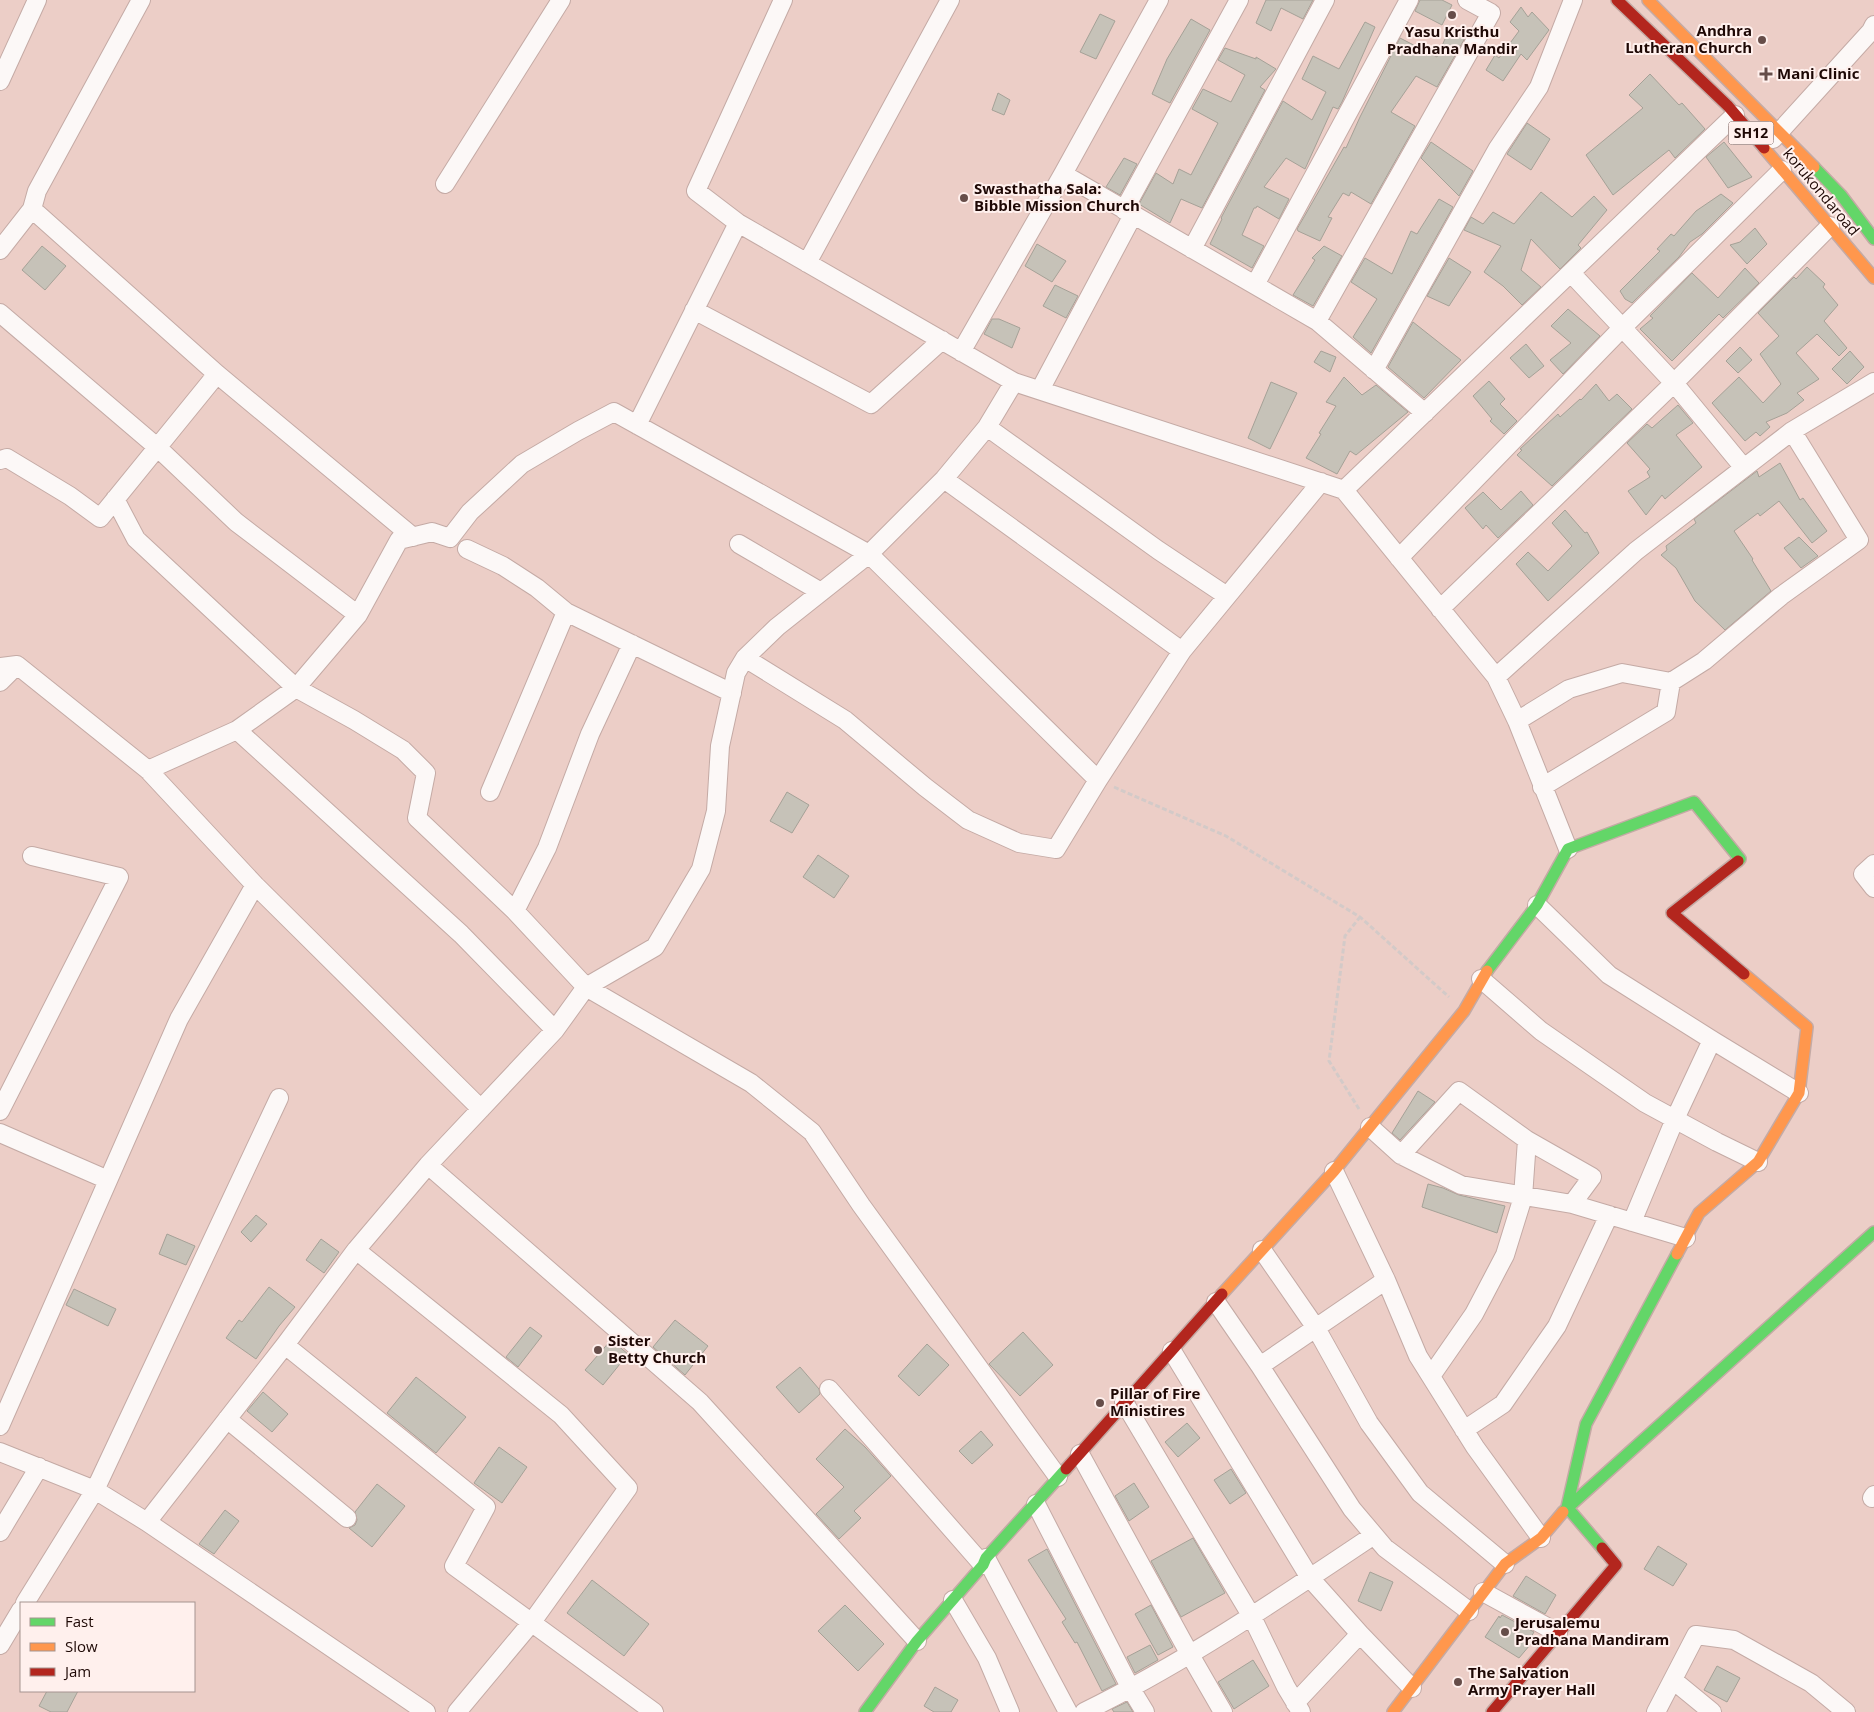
<svg xmlns="http://www.w3.org/2000/svg" width="1874" height="1712" font-family="'Open Sans',sans-serif">
<rect width="100%" height="100%" fill="#eccec7"/>
<path fill="#c6c2b8" stroke="#a5a197" d="M 1266,0 L 1313,0 L 1303,19 L 1281,8 L 1271,31 L 1256,23 Z
M 1420,0 L 1442,0 L 1452,5 L 1442,25 L 1415,11 Z
M 1521,7 L 1528,17 L 1532,12 L 1549,30 L 1527,60 L 1521,54 L 1503,81 L 1486,70 L 1495,55 L 1499,58 L 1519,31 L 1510,22 Z
M 1100,14 L 1115,21 L 1096,59 L 1080,52 Z
M 1191,19 L 1210,30 L 1170,103 L 1152,94 L 1167,59 Z
M 1365,22 L 1375,27 L 1342,102 L 1338,109 L 1333,107 L 1305,169 L 1286,158 L 1264,187 L 1289,199 L 1279,219 L 1257,206 L 1256,208 L 1254,208 L 1242,235 L 1264,246 L 1252,268 L 1210,244 L 1222,219 L 1221,218 L 1283,101 L 1312,120 L 1326,92 L 1302,79 L 1313,56 L 1339,69 Z
M 1449,30 L 1465,38 L 1437,87 L 1416,76 L 1391,112 L 1415,126 L 1371,204 L 1351,192 L 1349,196 L 1343,193 L 1328,217 L 1332,218 L 1320,241 L 1298,231 L 1297,229 L 1304,217 L 1344,147 L 1346,148 L 1360,117 L 1400,38 L 1437,57 Z
M 1225,48 L 1256,59 L 1256,57 L 1276,69 L 1260,87 L 1265,90 L 1202,208 L 1181,199 L 1170,223 L 1139,204 L 1156,173 L 1173,184 L 1179,169 L 1191,175 L 1218,123 L 1192,109 L 1203,89 L 1231,102 L 1245,75 L 1218,60 Z
M 1650,74 L 1679,105 L 1682,103 L 1705,129 L 1675,158 L 1669,150 L 1613,195 L 1586,155 L 1643,108 L 1629,95 Z
M 998,93 L 1010,100 L 1004,115 L 992,110 Z
M 1527,123 L 1550,139 L 1531,170 L 1507,154 Z
M 1431,142 L 1473,171 L 1459,196 L 1421,158 Z
M 1724,142 L 1752,177 L 1728,188 L 1706,157 Z
M 1124,158 L 1137,164 L 1120,195 L 1106,187 Z
M 1541,192 L 1572,217 L 1594,196 L 1607,210 L 1578,245 L 1581,248 L 1560,269 L 1531,239 L 1521,270 L 1541,287 L 1522,305 L 1503,286 L 1484,272 L 1501,246 L 1464,230 L 1471,217 L 1483,224 L 1493,212 L 1514,224 Z
M 1721,194 L 1733,203 L 1702,234 L 1690,242 L 1679,257 L 1632,303 L 1625,299 L 1620,291 L 1660,251 L 1657,249 L 1671,234 L 1674,236 L 1696,211 Z
M 1439,199 L 1453,207 L 1371,353 L 1353,337 L 1377,299 L 1351,282 L 1365,258 L 1392,274 L 1411,231 L 1417,234 Z
M 1755,228 L 1767,244 L 1747,264 L 1730,245 L 1740,242 Z
M 1037,244 L 1066,261 L 1052,282 L 1025,266 Z
M 42,246 L 66,266 L 45,290 L 22,270 Z
M 1324,246 L 1342,256 L 1313,306 L 1293,295 L 1315,260 L 1312,258 Z
M 1449,258 L 1471,272 L 1449,306 L 1427,296 Z
M 1807,267 L 1825,284 L 1823,287 L 1838,305 L 1824,321 L 1847,348 L 1839,356 L 1817,334 L 1796,353 L 1819,379 L 1797,393 L 1804,400 L 1787,413 L 1766,422 L 1770,427 L 1760,436 L 1756,432 L 1745,441 L 1712,403 L 1739,377 L 1763,403 L 1781,384 L 1760,354 L 1779,336 L 1758,313 L 1794,277 L 1796,279 Z
M 1745,268 L 1759,283 L 1723,318 L 1719,314 L 1672,361 L 1640,329 L 1653,318 L 1650,316 L 1692,273 L 1718,298 Z
M 1055,285 L 1078,296 L 1066,318 L 1043,306 Z
M 1568,309 L 1600,336 L 1563,374 L 1550,360 L 1571,343 L 1551,326 Z
M 992,319 L 999,319 L 1020,328 L 1012,348 L 984,334 Z
M 1413,322 L 1461,360 L 1424,398 L 1388,367 Z
M 1526,344 L 1544,366 L 1529,378 L 1510,358 Z
M 1740,347 L 1752,360 L 1738,373 L 1726,361 Z
M 1321,351 L 1336,357 L 1330,372 L 1314,362 Z
M 1850,351 L 1864,367 L 1847,384 L 1832,369 Z
M 1344,377 L 1362,395 L 1376,385 L 1408,412 L 1356,455 L 1350,451 L 1337,474 L 1306,458 L 1321,434 L 1319,433 L 1336,406 L 1326,402 Z
M 1489,381 L 1505,399 L 1500,404 L 1517,421 L 1504,434 L 1490,421 L 1492,419 L 1473,396 Z
M 1271,382 L 1297,393 L 1270,449 L 1248,438 Z
M 1596,384 L 1609,401 L 1617,394 L 1632,409 L 1552,486 L 1517,455 L 1522,450 L 1520,449 L 1558,414 L 1560,417 L 1580,399 L 1581,400 Z
M 1678,405 L 1693,423 L 1676,435 L 1702,467 L 1665,499 L 1662,495 L 1646,515 L 1628,491 L 1650,477 L 1647,472 L 1650,469 L 1627,443 L 1647,424 L 1652,428 Z
M 1780,463 L 1800,500 L 1803,498 L 1827,531 L 1812,543 L 1779,501 L 1760,516 L 1758,513 L 1734,531 L 1753,559 L 1752,560 L 1771,591 L 1725,630 L 1695,601 L 1676,568 L 1661,555 L 1667,550 L 1666,546 L 1696,523 L 1694,519 L 1757,471 L 1759,477 Z
M 1521,491 L 1533,505 L 1498,538 L 1486,525 L 1483,529 L 1465,508 L 1483,492 L 1501,510 Z
M 1565,510 L 1585,533 L 1587,532 L 1599,553 L 1548,601 L 1516,564 L 1528,552 L 1548,571 L 1572,546 L 1552,523 Z
M 1799,537 L 1818,556 L 1801,568 L 1784,548 Z
M 787,792 L 809,805 L 792,833 L 770,821 Z
M 818,855 L 849,876 L 834,898 L 803,877 Z
M 1418,1091 L 1435,1102 L 1400,1140 L 1392,1133 Z
M 1428,1184 L 1443,1188 L 1459,1195 L 1505,1206 L 1497,1233 L 1422,1207 Z
M 256,1215 L 267,1224 L 251,1242 L 241,1232 Z
M 167,1234 L 195,1246 L 186,1265 L 159,1254 Z
M 321,1239 L 339,1252 L 324,1273 L 306,1260 Z
M 269,1287 L 295,1307 L 279,1326 L 256,1359 L 226,1338 L 239,1320 L 242,1322 Z
M 74,1289 L 116,1309 L 108,1326 L 66,1305 Z
M 675,1320 L 708,1346 L 685,1375 L 653,1347 Z
M 530,1327 L 542,1336 L 518,1367 L 506,1357 Z
M 1023,1332 L 1053,1365 L 1020,1396 L 989,1364 Z
M 611,1340 L 628,1354 L 603,1385 L 585,1370 Z
M 927,1344 L 949,1365 L 919,1396 L 898,1376 Z
M 800,1367 L 819,1389 L 820,1394 L 799,1413 L 776,1387 Z
M 416,1377 L 466,1417 L 436,1453 L 387,1413 Z
M 263,1392 L 288,1414 L 272,1432 L 247,1411 Z
M 1187,1423 L 1200,1438 L 1178,1457 L 1165,1442 Z
M 845,1429 L 865,1447 L 891,1476 L 854,1511 L 861,1518 L 839,1539 L 816,1514 L 844,1487 L 816,1459 Z
M 981,1431 L 993,1445 L 972,1464 L 959,1451 Z
M 499,1447 L 527,1467 L 502,1503 L 474,1483 Z
M 1231,1469 L 1246,1493 L 1230,1504 L 1214,1480 Z
M 1134,1483 L 1149,1507 L 1129,1521 L 1115,1496 Z
M 377,1484 L 405,1506 L 372,1547 L 349,1528 L 355,1525 L 357,1520 L 355,1512 Z
M 225,1510 L 239,1521 L 214,1554 L 199,1544 Z
M 1193,1538 L 1225,1593 L 1181,1617 L 1151,1561 Z
M 1658,1546 L 1687,1564 L 1673,1586 L 1644,1569 Z
M 1047,1549 L 1116,1684 L 1102,1691 L 1077,1642 L 1075,1643 L 1062,1622 L 1066,1619 L 1028,1560 Z
M 1370,1572 L 1393,1582 L 1381,1611 L 1358,1601 Z
M 1526,1576 L 1556,1595 L 1545,1614 L 1513,1596 Z
M 592,1580 L 649,1624 L 624,1656 L 567,1613 Z
M 845,1605 L 884,1644 L 858,1671 L 818,1631 Z
M 1151,1605 L 1173,1647 L 1158,1655 L 1135,1614 Z
M 1502,1615 L 1534,1632 L 1531,1637 L 1535,1639 L 1519,1658 L 1485,1637 L 1499,1616 L 1500,1618 Z
M 1150,1645 L 1158,1660 L 1135,1673 L 1127,1657 Z
M 1253,1660 L 1269,1686 L 1234,1709 L 1218,1682 Z
M 1717,1666 L 1740,1678 L 1727,1702 L 1704,1690 Z
M 935,1687 L 958,1700 L 951,1712 L 934,1712 L 924,1706 Z
M 47,1691 L 78,1691 L 67,1712 L 51,1712 L 39,1706 Z
M 1127,1702 L 1133,1712 L 1114,1712 L 1112,1709 Z"/>
<g fill="none" stroke-linecap="round" stroke-linejoin="round">
<defs>
<path id="street" d="M 783,0 L 696,191 L 738,223 L 1014,382 L 1344,490 L 1496,677 L 1517,721 L 1568,849
M 0,81 L 37,0
M 1773,139 L 1871,31 L 1874,25
M 1063,174 L 1317,321 L 1425,413
M 445,184 L 561,0
M 32,209 L 37,191 L 141,0
M 1124,210 L 1239,0
M 1192,249 L 1325,0
M 0,250 L 32,209 L 217,374 L 413,537
M 807,263 L 950,0
M 1571,273 L 1674,383 L 1744,468
M 1255,285 L 1409,0
M 694,310 L 871,404 L 942,340
M 0,313 L 157,447 L 236,522 L 358,615
M 1317,321 L 1491,13 L 1467,0
M 961,352 L 1063,174 L 1159,0
M 1374,370 L 1498,148 L 1539,87 L 1573,0
M 1040,390 L 1133,215
M 637,425 L 738,223
M 987,427 L 1158,550 L 1227,596
M 0,460 L 7,458 L 70,496 L 100,518 L 217,374
M 944,479 L 1182,651
M 1344,490 L 1735,115
M 115,499 L 136,539 L 296,688 L 354,720 L 403,750 L 426,773 L 417,818 L 515,911 L 586,987 L 655,947 L 701,869 L 716,811 L 720,746 L 736,673 L 745,658 L 777,627 L 869,554 L 944,479 L 987,427 L 1014,382
M 739,544 L 821,592
M 467,549 L 503,566 L 537,588 L 566,612 L 732,693
M 1399,558 L 1623,327 L 1782,170
M 1440,609 L 1674,383 L 1830,226
M 745,658 L 845,720 L 925,787 L 968,820 L 1019,843 L 1056,849 L 1098,780 L 1182,651 L 1321,482
M 0,667 L 17,665 L 148,770 L 255,885 L 481,1109
M 1496,677 L 1636,551 L 1792,431 L 1874,382
M 0,682 L 17,665
M 1517,721 L 1569,689 L 1622,673 L 1671,682
M 237,730 L 296,688 L 358,615 L 399,540 L 432,532 L 450,538 L 470,512 L 522,464 L 578,431 L 614,412 L 869,554 L 1098,780
M 148,770 L 237,730 L 461,934 L 555,1030
M 1542,787 L 1666,712 L 1671,682 L 1704,661 L 1781,596 L 1859,540 L 1792,431
M 490,792 L 566,612
M 1874,864 L 1863,874 L 1874,888
M 1537,905 L 1609,975 L 1712,1040 L 1799,1093
M 515,911 L 547,848 L 590,734 L 632,644
M 1481,979 L 1541,1031 L 1645,1103 L 1717,1142 L 1758,1162
M 0,1111 L 119,877 L 32,856
M 1370,1127 L 1401,1155 L 1461,1185 L 1572,1204 L 1686,1238
M 0,1133 L 108,1180
M 1401,1155 L 1459,1091 L 1527,1140 L 1592,1177 L 1572,1204
M 428,1165 L 700,1402 L 917,1641
M 1334,1171 L 1386,1280 L 1418,1356 L 1475,1447 L 1541,1538
M 1632,1222 L 1675,1119 L 1712,1040
M 356,1250 L 561,1415 L 628,1488 L 532,1622 L 457,1712
M 1262,1250 L 1316,1328 L 1369,1423 L 1420,1493 L 1505,1564
M 1216,1302 L 1260,1366 L 1352,1509 L 1385,1548 L 1469,1611
M 285,1345 L 486,1507 L 454,1566 L 654,1712
M 1172,1351 L 1310,1578 L 1360,1634 L 1412,1688
M 1260,1366 L 1386,1280
M 1431,1376 L 1474,1314 L 1505,1255 L 1523,1197 L 1527,1140
M 829,1389 L 983,1565
M 1124,1402 L 1252,1617 L 1286,1687 L 1301,1712
M 227,1419 L 347,1518
M 0,1426 L 179,1019 L 255,885
M 1464,1430 L 1503,1404 L 1557,1326 L 1609,1215
M 0,1452 L 95,1490 L 147,1522
M 1080,1454 L 1189,1653 L 1223,1712
M 1872,1498 L 1874,1495
M 1036,1504 L 1131,1689 L 1145,1712
M 0,1532 L 39,1467
M 986,1558 L 1068,1712
M 1483,1592 L 1558,1633
M 953,1600 L 987,1658 L 1010,1712
M 25,1603 L 95,1490 L 279,1098
M 0,1645 L 21,1610
M 1673,1680 L 1712,1712
M 1295,1703 L 1360,1634
M 426,1712 L 147,1522 L 285,1345 L 356,1250 L 428,1165 L 555,1030 L 586,987 L 751,1083 L 812,1132 L 861,1205 L 1058,1477
M 1084,1712 C 1186,1662 1280,1598 1374,1535
M 1656,1712 L 1696,1635 L 1734,1640 L 1811,1683 L 1846,1712"/>
<path id="fast" d="M 1814,167 L 1841,195 L 1874,239
M 1487,971 L 1537,905 L 1568,849 L 1694,802 L 1740,859 L 1738,861
M 1563,1512 L 1874,1232
M 1602,1548 L 1567,1507 L 1586,1424 L 1677,1254
M 865,1712 L 917,1641 L 983,1565 L 986,1558 L 1066,1469"/>
<path id="slow" d="M 1648,0 L 1814,167
M 1764,148 L 1874,278
M 1677,1254 L 1699,1213 L 1758,1162 L 1799,1093 L 1807,1027 L 1744,974
M 1222,1294 L 1334,1171 L 1464,1011 L 1487,971
M 1393,1712 L 1505,1564 L 1541,1538 L 1563,1512"/>
<path id="jam" d="M 1617,0 L 1728,106 L 1764,148
M 1738,861 L 1672,913 L 1744,974
M 1066,1469 L 1222,1294
M 1492,1712 L 1616,1565 L 1602,1548"/>
</defs>
<use href="#street" stroke="#c4aaa5" stroke-width="20"/>
<use href="#fast" stroke="#c4aaa5" stroke-width="14"/>
<use href="#slow" stroke="#c4aaa5" stroke-width="14"/>
<use href="#jam" stroke="#c4aaa5" stroke-width="14"/>
<path stroke="#d3cac8" stroke-width="3" stroke-dasharray="5 2.5" stroke-linecap="butt" d="M 1114,787 L 1226,836 L 1360,917 L 1449,997
M 1359,1109 L 1329,1061 L 1345,936 L 1360,917"/>
<use href="#street" stroke="#fcf8f7" stroke-width="18"/>
<use href="#fast" stroke="#63d668" stroke-width="11"/>
<use href="#slow" stroke="#ff974d" stroke-width="11"/>
<use href="#jam" stroke="#b3261e" stroke-width="11"/>
</g>
<g fill="#664d49" stroke="#fff0ed" stroke-width="2">
<circle cx="1452" cy="15" r="5"/>
<circle cx="1762" cy="40" r="5"/>
<path d="M1763.5 66.5h5v5h5v5h-5v5h-5v-5h-5v-5h5z"/>
<circle cx="964" cy="198" r="5"/>
<circle cx="598" cy="1350" r="5"/>
<circle cx="1100" cy="1403" r="5"/>
<circle cx="1505" cy="1632" r="5"/>
<circle cx="1458" cy="1682" r="5"/>
</g>
<g text-anchor="middle" stroke-width="4" stroke-linejoin="round" paint-order="stroke">
<rect fill="#fff0ed" stroke="#624e4b" stroke-width="1" x="1728.5" y="121.5" width="45" height="23" rx="4"/>
<g font-size="14" font-weight="bold" fill="#1e0805">
<text x="1751" y="138">SH12</text>
</g>
<g font-size="15" font-weight="bold" fill="#1e0805" stroke="#fff0ed" text-anchor="start">
<text x="1752" y="36" text-anchor="end">Andhra<tspan x="1752" dy="17">Lutheran Church</tspan></text>
<text x="1452" y="37" text-anchor="middle">Yasu Kristhu<tspan x="1452" dy="17">Pradhana Mandir</tspan></text>
<text x="1777" y="79">Mani Clinic</text>
<text x="974" y="194">Swasthatha Sala:<tspan x="974" dy="17">Bibble Mission Church</tspan></text>
<text x="608" y="1346">Sister<tspan x="608" dy="17">Betty Church</tspan></text>
<text x="1110" y="1399">Pillar of Fire<tspan x="1110" dy="17">Ministires</tspan></text>
<text x="1515" y="1628">Jerusalemu<tspan x="1515" dy="17">Pradhana Mandiram</tspan></text>
<text x="1468" y="1678">The Salvation<tspan x="1468" dy="17">Army Prayer Hall</tspan></text>
</g>
<g font-size="15" fill="#1e0805" stroke="#fff0ed">
<text transform="translate(1821 192) rotate(50)" y="5">korukondaroad</text>
</g>
</g>
<rect x="20" y="1602" width="175" height="90" fill="#fff0ed" stroke="#a59390"/>
<rect x="30" y="1618" width="25" height="8" fill="#63d668" stroke="#a59390"/>
<text x="65" y="1627" font-size="15" fill="#1e0805">Fast</text>
<rect x="30" y="1643" width="25" height="8" fill="#ff974d" stroke="#a59390"/>
<text x="65" y="1652" font-size="15" fill="#1e0805">Slow</text>
<rect x="30" y="1668" width="25" height="8" fill="#b3261e" stroke="#a59390"/>
<text x="65" y="1677" font-size="15" fill="#1e0805">Jam</text>
</svg>
